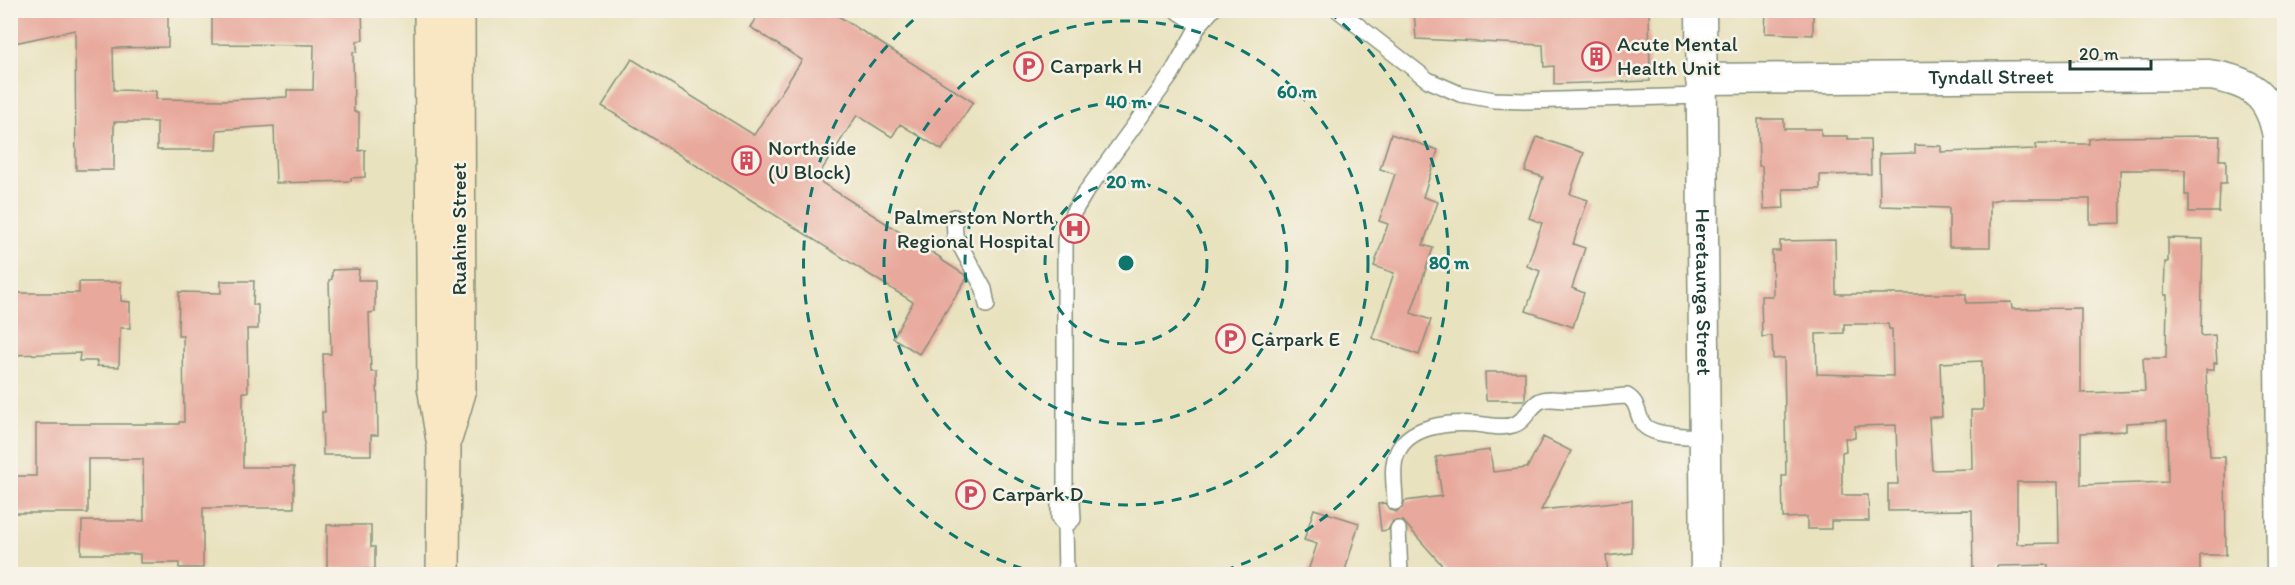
<svg xmlns="http://www.w3.org/2000/svg" width="2295" height="585" font-family="Itim,sans-serif">
<rect width="100%" height="100%" fill="#f7f3e8"/>
<filter id="ink" filterUnits="userSpaceOnUse"><feTurbulence type="fractalNoise" baseFrequency=".0167" numOctaves="2"/><feDisplacementMap in="SourceGraphic" scale="12" xChannelSelector="R" yChannelSelector="G"/><feConvolveMatrix kernelMatrix="1 2 1 2 8 2 1 2 1" color-interpolation-filters="sRGB"/></filter>
<filter id="wash" filterUnits="userSpaceOnUse"><feTurbulence type="fractalNoise" baseFrequency=".008" numOctaves="4" result="noise"/><feDisplacementMap in="SourceGraphic" scale="24" xChannelSelector="R" yChannelSelector="G"/><feGaussianBlur stdDeviation="1.35" result="paint"/><feColorMatrix in="noise" values="0 0 0 0 0 0 0 0 0 0 0 0 0 0 0 0 0 1.4 0 .05"/><feComposite in="paint" operator="in"/></filter>
<g filter="url(#wash)">
<rect width="100%" height="100%" fill="#e9e2bf"/>
<g id="blocks">
<path fill="#e8a89b" fill-rule="evenodd" d="M 10,10 L 168,10 L 168,47 L 113,48 L 114,90 L 156,91 L 156,99 L 225,100 L 287,97 L 287,90 L 313,90 L 314,45 L 212,44 L 212,10 L 362,10 L 363,40 L 357,41 L 357,52 L 353,52 L 354,112 L 359,112 L 359,151 L 365,150 L 365,177 L 351,178 L 351,181 L 276,183 L 274,126 L 217,130 L 216,150 L 157,150 L 157,122 L 114,122 L 114,170 L 76,170 L 75,30 L 10,44 Z
M 761,10 L 829,10 L 973,102 L 942,150 L 900,124 L 892,137 L 857,115 L 816,179 L 941,258 L 940,259 L 965,275 L 967,278 L 919,354 L 893,338 L 913,302 L 602,106 L 632,59 L 754,135 L 802,60 L 750,27 Z
M 1414,10 L 1649,10 L 1650,81 L 1554,84 L 1554,66 L 1544,67 L 1543,45 L 1416,39 Z
M 1766,10 L 1813,10 L 1813,35 L 1765,33 Z
M 1758,119 L 1784,119 L 1784,129 L 1821,129 L 1821,136 L 1848,136 L 1848,139 L 1870,139 L 1871,174 L 1820,175 L 1820,189 L 1783,189 L 1784,208 L 1764,209 L 1762,166 L 1759,166 Z
M 1391,134 L 1438,150 L 1423,197 L 1438,202 L 1423,245 L 1433,248 L 1411,313 L 1431,320 L 1419,355 L 1372,338 L 1394,273 L 1374,266 L 1388,224 L 1379,221 L 1395,174 L 1380,169 Z
M 2220,136 L 2219,160 L 2226,160 L 2226,184 L 2220,184 L 2219,212 L 2189,212 L 2189,195 L 2185,195 L 2185,170 L 2120,170 L 2121,223 L 2090,224 L 2090,199 L 2001,199 L 1990,201 L 1990,247 L 1949,247 L 1949,208 L 1880,206 L 1879,154 L 1915,153 L 1915,145 L 1941,146 L 1941,152 L 2036,149 L 2036,144 L 2089,144 L 2089,139 L 2104,137 Z
M 1537,137 L 1584,153 L 1570,194 L 1588,200 L 1573,244 L 1585,248 L 1572,288 L 1584,293 L 1573,327 L 1526,311 L 1540,271 L 1527,266 L 1542,223 L 1529,218 L 1543,177 L 1525,171 Z
M 2168,238 L 2203,239 L 2201,336 L 2215,335 L 2217,363 L 2214,363 L 2214,370 L 2206,370 L 2210,457 L 2225,457 L 2226,555 L 2200,555 L 2200,574 L 2048,574 L 2048,565 L 1997,566 L 1997,574 L 1973,574 L 1972,510 L 1888,511 L 1888,484 L 1898,484 L 1896,425 L 1855,426 L 1855,438 L 1845,438 L 1846,451 L 1842,452 L 1842,495 L 1868,495 L 1869,521 L 1831,521 L 1831,529 L 1807,529 L 1807,517 L 1783,518 L 1782,476 L 1786,476 L 1784,358 L 1773,359 L 1772,336 L 1762,337 L 1761,296 L 1773,296 L 1772,251 L 1780,251 L 1780,241 L 1835,240 L 1836,294 L 1966,294 L 1966,303 L 2011,302 L 2012,309 L 2081,308 L 2081,393 L 2145,391 L 2143,358 L 2166,358 L 2167,295 L 2164,295 L 2165,262 L 2168,262 ZM 1844,324 L 1888,324 L 1889,329 L 1892,329 L 1893,376 L 1817,374 L 1816,334 L 1844,333 ZM 1982,361 L 1983,410 L 1971,410 L 1972,469 L 1932,470 L 1929,417 L 1942,417 L 1940,363 ZM 2167,421 L 2168,482 L 2081,485 L 2081,433 L 2126,431 L 2126,423 ZM 2017,482 L 2058,482 L 2059,543 L 2017,544 Z
M 359,269 L 358,280 L 375,280 L 375,312 L 369,313 L 371,372 L 377,372 L 378,435 L 371,435 L 371,455 L 323,455 L 322,412 L 325,412 L 323,354 L 331,354 L 329,280 L 332,279 L 332,270 Z
M 221,281 L 254,281 L 253,305 L 258,305 L 258,329 L 247,329 L 248,392 L 243,392 L 243,467 L 294,467 L 294,508 L 203,508 L 203,568 L 179,568 L 179,563 L 140,563 L 140,554 L 81,554 L 82,521 L 144,521 L 143,459 L 88,459 L 88,513 L 10,513 L 10,476 L 36,476 L 36,424 L 179,424 L 179,422 L 184,422 L 183,336 L 178,336 L 179,292 L 221,293 Z
M 79,282 L 121,282 L 121,301 L 130,302 L 130,328 L 120,328 L 119,367 L 97,366 L 97,361 L 79,361 L 80,353 L 10,355 L 10,293 L 79,293 Z
M 1485,372 L 1525,372 L 1525,400 L 1486,400 Z
M 1543,437 L 1571,451 L 1541,510 L 1632,500 L 1632,553 L 1606,556 L 1608,574 L 1450,574 L 1403,521 L 1393,521 L 1388,530 L 1381,531 L 1378,504 L 1385,503 L 1390,510 L 1396,512 L 1403,507 L 1405,501 L 1442,496 L 1436,457 L 1490,450 L 1493,472 L 1527,468 Z
M 1314,509 L 1359,523 L 1344,574 L 1307,574 L 1317,544 L 1304,540 Z
M 327,525 L 371,525 L 371,547 L 375,547 L 375,569 L 327,569 Z"/>
</g>
</g>
<g filter="url(#ink)">
<use href="#blocks" fill-opacity="0" stroke="#84907a" stroke-width="1.5"/>
<g fill="none" stroke-linecap="round" stroke-linejoin="round">
<defs>
<path id="service" d="M 1176,10 L 1199,25
M 1338,10 L 1428,80 L 1460,94 L 1494,100 L 1524,101 L 1701,96
M 954,217 L 955,236 L 984,289 L 987,305
M 1395,502 C 1395,488 1391,469 1396,456 C 1406,425 1449,422 1476,424 C 1488,425 1501,429 1513,425 C 1525,422 1529,407 1540,401 C 1548,397 1559,400 1567,400 C 1587,400 1608,397 1627,396 C 1639,403 1636,413 1643,424 C 1652,437 1691,436 1706,437
M 1065,526 L 1073,519 L 1072,502 L 1065,494
M 1398,529 L 1400,574
M 1066,574 L 1065,526 L 1059,518 L 1059,502 L 1065,494 L 1065,240 L 1073,213 L 1085,193 L 1171,75 L 1199,25 L 1212,10"/>
<g id="minor">
<path id="s1" d="M 1701,10 L 1706,574"/>
<path id="s2" d="M 1701,79 L 2209,75 C 2250,81 2271,94 2278,137 L 2282,574"/>
</g>
<path id="secondary" d="M 431,10 L 434,386 L 444,446 L 443,574
M 446,436 L 459,392 L 458,10"/>
</defs>
<use href="#service" stroke="#84907a" stroke-width="18"/>
<use href="#minor" stroke="#84907a" stroke-width="33"/>
<use href="#secondary" stroke="#84907a" stroke-width="36"/>
<use href="#service" stroke="#fff" stroke-width="15"/>
<use href="#minor" stroke="#fff" stroke-width="30"/>
<use href="#secondary" stroke="#f9e7c3" stroke-width="33"/>
</g>
</g>
<g fill="none" stroke="#0f766e" stroke-width="3" stroke-dasharray="10 8">
<circle cx="1126" cy="263" r="81"/>
<circle cx="1126" cy="263" r="161"/>
<circle cx="1126" cy="263" r="242"/>
<path d="M1040 574A323 323 0 0 1 923 12M1329 12A323 323 0 0 1 1212 574"/>
</g>
<defs>
<symbol id="building-ring" viewBox="-11 -11 22 22"><circle r="9.5" fill="#f7f3e8" stroke="#d1495b" stroke-width="1.5"/><path d="M-4-6H4V6H1V3H-1V6H-4ZM-2.5-4.3h1.7v1.8h-1.7ZM.8-4.3h1.7v1.8H.8ZM-2.5-1h1.7V.8h-1.7ZM.8-1h1.7V.8H.8Z" fill="#d1495b"/></symbol>
<symbol id="parking-ring" viewBox="-11 -11 22 22"><circle r="9.5" fill="#f7f3e8" stroke="#d1495b" stroke-width="1.5"/><path d="M-3.5-5.5H1a3.5 3.5 0 0 1 0 7H-1V5.5H-3.5ZM-1-3.4V-.6H.8a1.4 1.4 0 0 0 0-2.8Z" fill="#d1495b"/></symbol>
<symbol id="hospital-ring" viewBox="-11 -11 22 22"><circle r="9.5" fill="#f7f3e8" stroke="#d1495b" stroke-width="1.5"/><path d="M-5-5h3v3.5h4V-5h3V5h-3V1.5h-4V5h-3Z" fill="#d1495b"/></symbol>
</defs>
<g fill-rule="evenodd">
<use href="#building-ring" x="1580" y="40" width="33" height="33"/>
<use href="#parking-ring" x="1012" y="50" width="33" height="33"/>
<use href="#building-ring" x="730" y="144" width="33" height="33"/>
<use href="#hospital-ring" x="1058" y="212" width="33" height="33"/>
<use href="#parking-ring" x="1214" y="322" width="33" height="33"/>
<use href="#parking-ring" x="954" y="478" width="33" height="33"/>
</g>
<g text-anchor="middle" stroke-width="5" stroke-linejoin="round" paint-order="stroke">
<g font-size="21" fill="#1f3d34" stroke="#f7f3e8" text-anchor="start">
<text x="1617" y="51">Acute Mental<tspan x="1617" dy="24">Health Unit</tspan></text>
<text x="1050" y="73">Carpark H</text>
<text x="768" y="155">Northside<tspan x="768" dy="24">(U Block)</tspan></text>
<text x="1054" y="224" text-anchor="end">Palmerston North<tspan x="1054" dy="24">Regional Hospital</tspan></text>
<text x="1251" y="346">Carpark E</text>
<text x="992" y="501">Carpark D</text>
</g>
<g font-size="21" fill="#1f3d34" stroke="#f7f3e8">
<text dy="7" stroke="none"><textPath href="#s2" startOffset="290">Tyndall Street</textPath></text>
<text transform="translate(459 229) rotate(-90)" y="7">Ruahine Street</text>
<text dy="7" stroke="none"><textPath href="#s1" startOffset="282">Heretaunga Street</textPath></text>
</g>
</g>
<circle cx="1126" cy="263" r="9" fill="#0f766e" stroke="#f7f3e8" stroke-width="3"/>
<g font-size="18" text-anchor="middle" font-weight="bold" fill="#0f766e" stroke="#f7f3e8" stroke-width="5" stroke-linejoin="round" paint-order="stroke">
<text x="1297" y="98">60 m</text>
<text x="1126" y="108">40 m</text>
<text x="1126" y="188">20 m</text>
<text x="1449" y="269">80 m</text>
</g>
<rect width="2295" height="585" fill="none" stroke="#f7f3e8" stroke-width="36"/>
<path d="M2070 60v9h81v-9" fill="none" stroke="#1f3d34" stroke-width="3"/>
<text x="2079" y="60" font-size="18" fill="#1f3d34" stroke="#f7f3e8" stroke-width="4.5" paint-order="stroke">20 m</text>
</svg>
